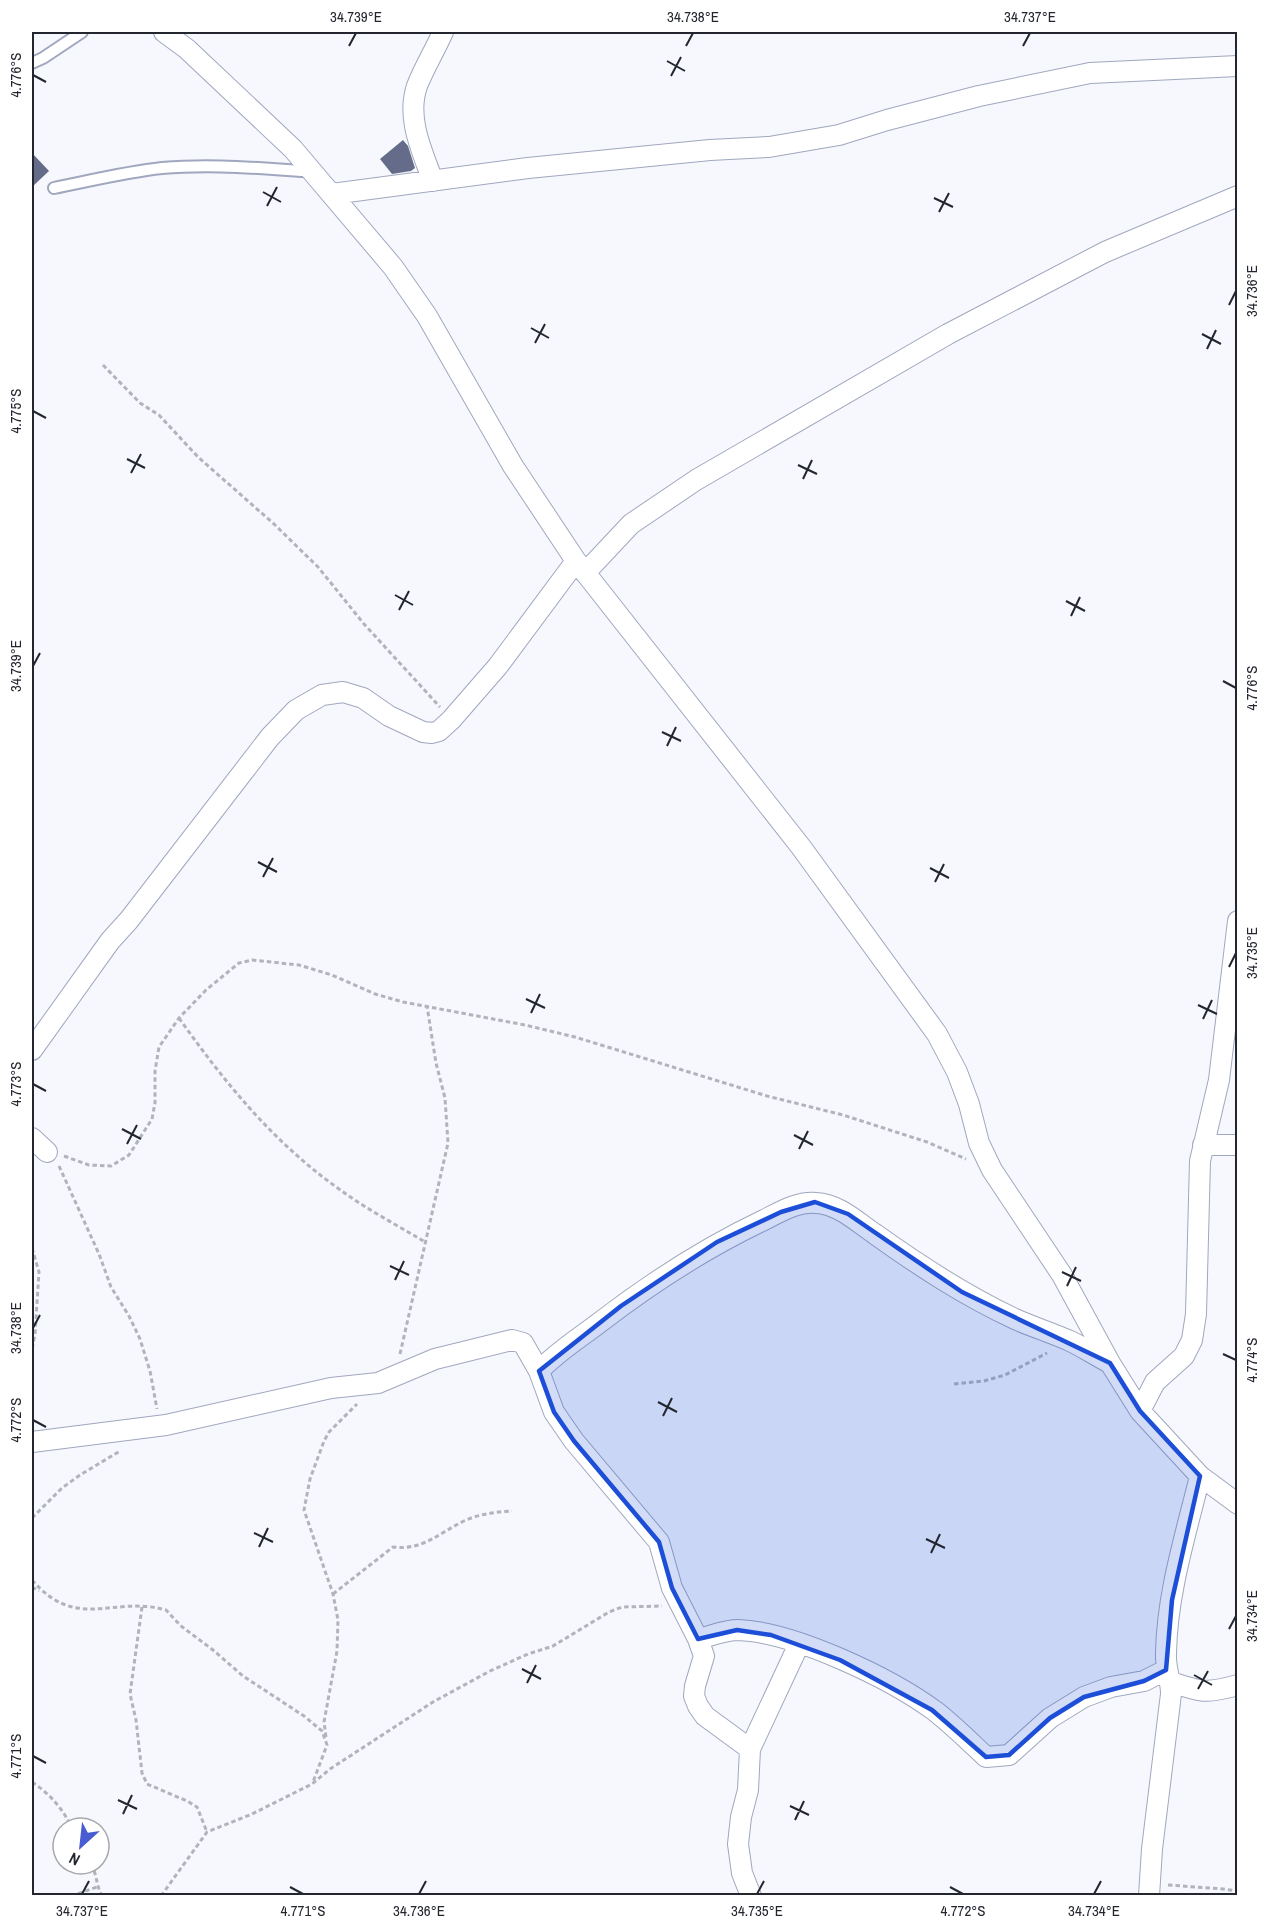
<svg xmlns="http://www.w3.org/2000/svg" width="1269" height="1927" font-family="'Archivo Narrow',sans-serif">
<rect width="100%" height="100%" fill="#f6f8fd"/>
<path fill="#646c89" d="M 403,140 L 408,146 L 415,168 L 411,171 L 392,174 L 380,159 Z
M 32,153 L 49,171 L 32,187 Z"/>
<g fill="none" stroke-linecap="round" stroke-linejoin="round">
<defs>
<path id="service" d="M 32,63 L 43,58 L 82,32
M 54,188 C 89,181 125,172 162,168 C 212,164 262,168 313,172"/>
<path id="minor" d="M 164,32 L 187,49 L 293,149 L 393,267 L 427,316 L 513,466 L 576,561 L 801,847 L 937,1034 L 957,1072 L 969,1104 L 979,1143 L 992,1170 L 1062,1275 L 1110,1363 L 1140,1411 L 1200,1476 L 1238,1504
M 433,181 C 422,151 406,118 417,86 C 424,68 435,50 443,32
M 332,194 L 528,168 L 710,150 L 769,147 L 839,135 L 887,120 L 979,96 L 1090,73 L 1238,66
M 585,573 L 631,524 L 696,480 L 948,334 L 1105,252 L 1238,196
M 32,1050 L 110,941 L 129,920 L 270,737 L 296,710 L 322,695 L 343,692 L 363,698 L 389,716 L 423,732 L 432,733 L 439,731 L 451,720 L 498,666 L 576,561
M 32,1138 L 47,1152
M 1203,1145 L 1238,1145
M 539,1371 C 557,1352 578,1339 599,1323 C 651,1283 705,1248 764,1220 C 780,1212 798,1201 816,1203 C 839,1204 857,1222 875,1234 C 921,1267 964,1295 1015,1319 C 1033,1327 1052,1333 1070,1341 C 1083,1347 1096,1356 1110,1363
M 1140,1411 L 1155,1382 L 1184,1356 L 1192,1340 L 1196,1314 L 1200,1161 L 1219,1080 L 1238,921
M 32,1442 L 166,1425 L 331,1388 L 378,1383 L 435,1359 L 512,1340 L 523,1343 L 539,1371 L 554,1412 L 574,1441 L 659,1542 L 672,1588 L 698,1639 L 704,1656 L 695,1686 L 694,1696 L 698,1706 L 705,1716 L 750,1749
M 698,1639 C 711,1636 725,1630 738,1630 C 794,1632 890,1678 935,1711 C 953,1725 969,1741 986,1757 L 1009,1755 L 1050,1718 L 1084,1697 L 1111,1687 L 1144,1681 L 1166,1670
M 1171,1682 C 1201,1692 1206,1694 1238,1685
M 751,1896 L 742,1873 L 738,1844 L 741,1817 L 748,1790 L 750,1749 L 799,1644
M 1149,1896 L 1152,1849 L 1171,1694 C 1171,1679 1165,1668 1166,1653 C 1167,1593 1186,1534 1200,1476"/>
</defs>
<use href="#service" stroke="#a0a7bf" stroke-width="14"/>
<use href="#minor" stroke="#a0a7bf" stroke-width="22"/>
<path stroke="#b1b4ba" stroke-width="3" stroke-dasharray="4.5 3" stroke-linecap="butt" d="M 103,365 L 140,403 L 159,415 L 198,457 L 274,524 L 318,567 L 364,624 L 440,707
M 179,1018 C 225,1083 274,1143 339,1189 C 366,1209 397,1225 425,1242
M 64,1156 L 89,1165 L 111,1166 L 129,1155 L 152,1119 L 155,1103 L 155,1071 L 159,1047 L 179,1018 L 206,990 L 239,963 L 252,960 L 299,965 L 332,975 L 375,994 L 403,1002 L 525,1025 L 575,1037 L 767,1096 L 843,1115 L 927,1142 L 966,1159
M 59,1166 L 99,1254 L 111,1287 L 129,1316 L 140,1339 L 150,1371 L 157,1409
M 32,1248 L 39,1272 L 35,1334 L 32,1350
M 400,1354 L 448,1143 L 445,1098 L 436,1063 L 427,1006
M 954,1384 L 984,1381 L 1005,1375 L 1047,1353
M 32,1518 L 62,1488 L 80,1475 L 120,1451
M 32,1580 C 77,1632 113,1595 166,1610 L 181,1626 L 213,1650 L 243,1676 L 304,1716 L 322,1731 L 327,1745 L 313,1782
M 32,1587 L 39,1591
M 333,1594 L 393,1547 C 423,1551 440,1532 466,1520 C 480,1514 496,1512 512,1511
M 142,1607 L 130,1694 L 136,1720 L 142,1773 L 147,1784 L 187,1801 L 197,1807 L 207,1832
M 326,1737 L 324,1722 L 337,1651 L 338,1620 L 333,1594 L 304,1510 L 310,1479 L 324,1441 L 329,1432 L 357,1404
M 32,1782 C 50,1794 63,1809 72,1828
M 91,1864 C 97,1874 96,1885 102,1896
M 1168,1885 L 1223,1889 L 1238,1891
M 71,1896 L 97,1887
M 161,1896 L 207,1832 L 252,1814 L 312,1784 L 330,1769 L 433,1702 L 490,1671 L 528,1654 L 553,1646 L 609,1612 L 622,1607 L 662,1606"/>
<use href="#service" stroke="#fff" stroke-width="10"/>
<use href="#minor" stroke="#fff" stroke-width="20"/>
</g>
<path fill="#1d4ed8" fill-opacity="0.2" stroke="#1d4ed8" stroke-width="4.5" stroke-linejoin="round" d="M 815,1202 L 848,1214 L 962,1292 L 1110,1363 L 1140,1411 L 1200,1476 L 1172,1600 L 1166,1670 L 1144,1681 L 1084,1697 L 1050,1718 L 1009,1755 L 986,1757 L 932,1710 L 840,1660 L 771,1635 L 737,1630 L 698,1639 L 672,1588 L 659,1542 L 574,1441 L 554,1412 L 539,1371 L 621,1306 L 717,1242 L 781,1212 Z"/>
<path fill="none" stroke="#23262f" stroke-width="2" d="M 349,46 L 356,33M 686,46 L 693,33M 1023,46 L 1030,33M 667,61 L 685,71M 33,75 L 46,82M 671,76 L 681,57M 263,192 L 281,202M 934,198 L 953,207M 267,206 L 277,187M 939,212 L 949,193M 1229,305 L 1236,291M 531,328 L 549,338M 1202,334 L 1221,344M 535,343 L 545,324M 1207,349 L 1216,330M 33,411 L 46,418M 127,459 L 145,468M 798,465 L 817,474M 131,473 L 141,454M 803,479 L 812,460M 395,595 L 413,605M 1066,601 L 1085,611M 399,610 L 409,591M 1071,616 L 1080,597M 33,666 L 40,653M 1223,681 L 1236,688M 662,732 L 681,741M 667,746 L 676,727M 258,862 L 277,872M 930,868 L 949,878M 263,877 L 273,858M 935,882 L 944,864M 1229,967 L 1236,953M 526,999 L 545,1008M 1198,1005 L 1217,1014M 531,1013 L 540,994M 1203,1019 L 1212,1000M 33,1084 L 46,1091M 122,1129 L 141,1139M 794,1135 L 813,1145M 127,1144 L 137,1125M 799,1149 L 808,1131M 390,1266 L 409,1275M 1062,1272 L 1081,1281M 395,1280 L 404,1261M 1067,1286 L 1076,1267M 33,1328 L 40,1315M 1223,1354 L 1236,1360M 658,1402 L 677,1412M 663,1416 L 672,1398M 33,1420 L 46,1427M 254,1533 L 273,1542M 926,1539 L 945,1548M 259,1547 L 268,1528M 931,1553 L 940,1534M 1229,1629 L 1236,1616M 522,1669 L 541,1679M 1194,1675 L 1212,1685M 527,1683 L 536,1665M 1198,1689 L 1208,1671M 33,1756 L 46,1763M 118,1800 L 137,1809M 790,1806 L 809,1815M 123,1814 L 132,1795M 795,1820 L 804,1801M 290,1887 L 303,1894M 950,1887 L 963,1894M 82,1894 L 89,1881M 419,1894 L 426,1881M 757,1894 L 764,1881M 1094,1894 L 1101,1881"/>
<rect width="1269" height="1927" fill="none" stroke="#ffffff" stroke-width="66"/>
<g transform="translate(81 1846) rotate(207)"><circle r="28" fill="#ffffff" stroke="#a7a8ac" stroke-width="1.5"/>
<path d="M0-4.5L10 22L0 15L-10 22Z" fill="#495cd1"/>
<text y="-9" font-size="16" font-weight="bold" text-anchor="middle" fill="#23262f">N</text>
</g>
<rect x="33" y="33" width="1203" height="1861" fill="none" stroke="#23262f" stroke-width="2"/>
<g font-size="15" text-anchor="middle" fill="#23262f">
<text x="356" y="22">34.739°E</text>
<text x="693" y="22">34.738°E</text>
<text x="1030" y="22">34.737°E</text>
<text transform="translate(16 75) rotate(-90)" y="5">4.776°S</text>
<text transform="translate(1252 291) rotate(-90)" y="5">34.736°E</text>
<text transform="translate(16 411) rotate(-90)" y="5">4.775°S</text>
<text transform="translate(16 666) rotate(-90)" y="5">34.739°E</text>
<text transform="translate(1252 688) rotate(-90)" y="5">4.776°S</text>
<text transform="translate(1252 953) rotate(-90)" y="5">34.735°E</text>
<text transform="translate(16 1084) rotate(-90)" y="5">4.773°S</text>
<text transform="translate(16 1328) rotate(-90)" y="5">34.738°E</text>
<text transform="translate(1252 1360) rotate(-90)" y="5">4.774°S</text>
<text transform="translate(16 1420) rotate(-90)" y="5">4.772°S</text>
<text transform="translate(1252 1616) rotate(-90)" y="5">34.734°E</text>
<text transform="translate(16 1756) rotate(-90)" y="5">4.771°S</text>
<text x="82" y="1916">34.737°E</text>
<text x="303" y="1916">4.771°S</text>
<text x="419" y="1916">34.736°E</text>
<text x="757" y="1916">34.735°E</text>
<text x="963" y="1916">4.772°S</text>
<text x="1094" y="1916">34.734°E</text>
</g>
</svg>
